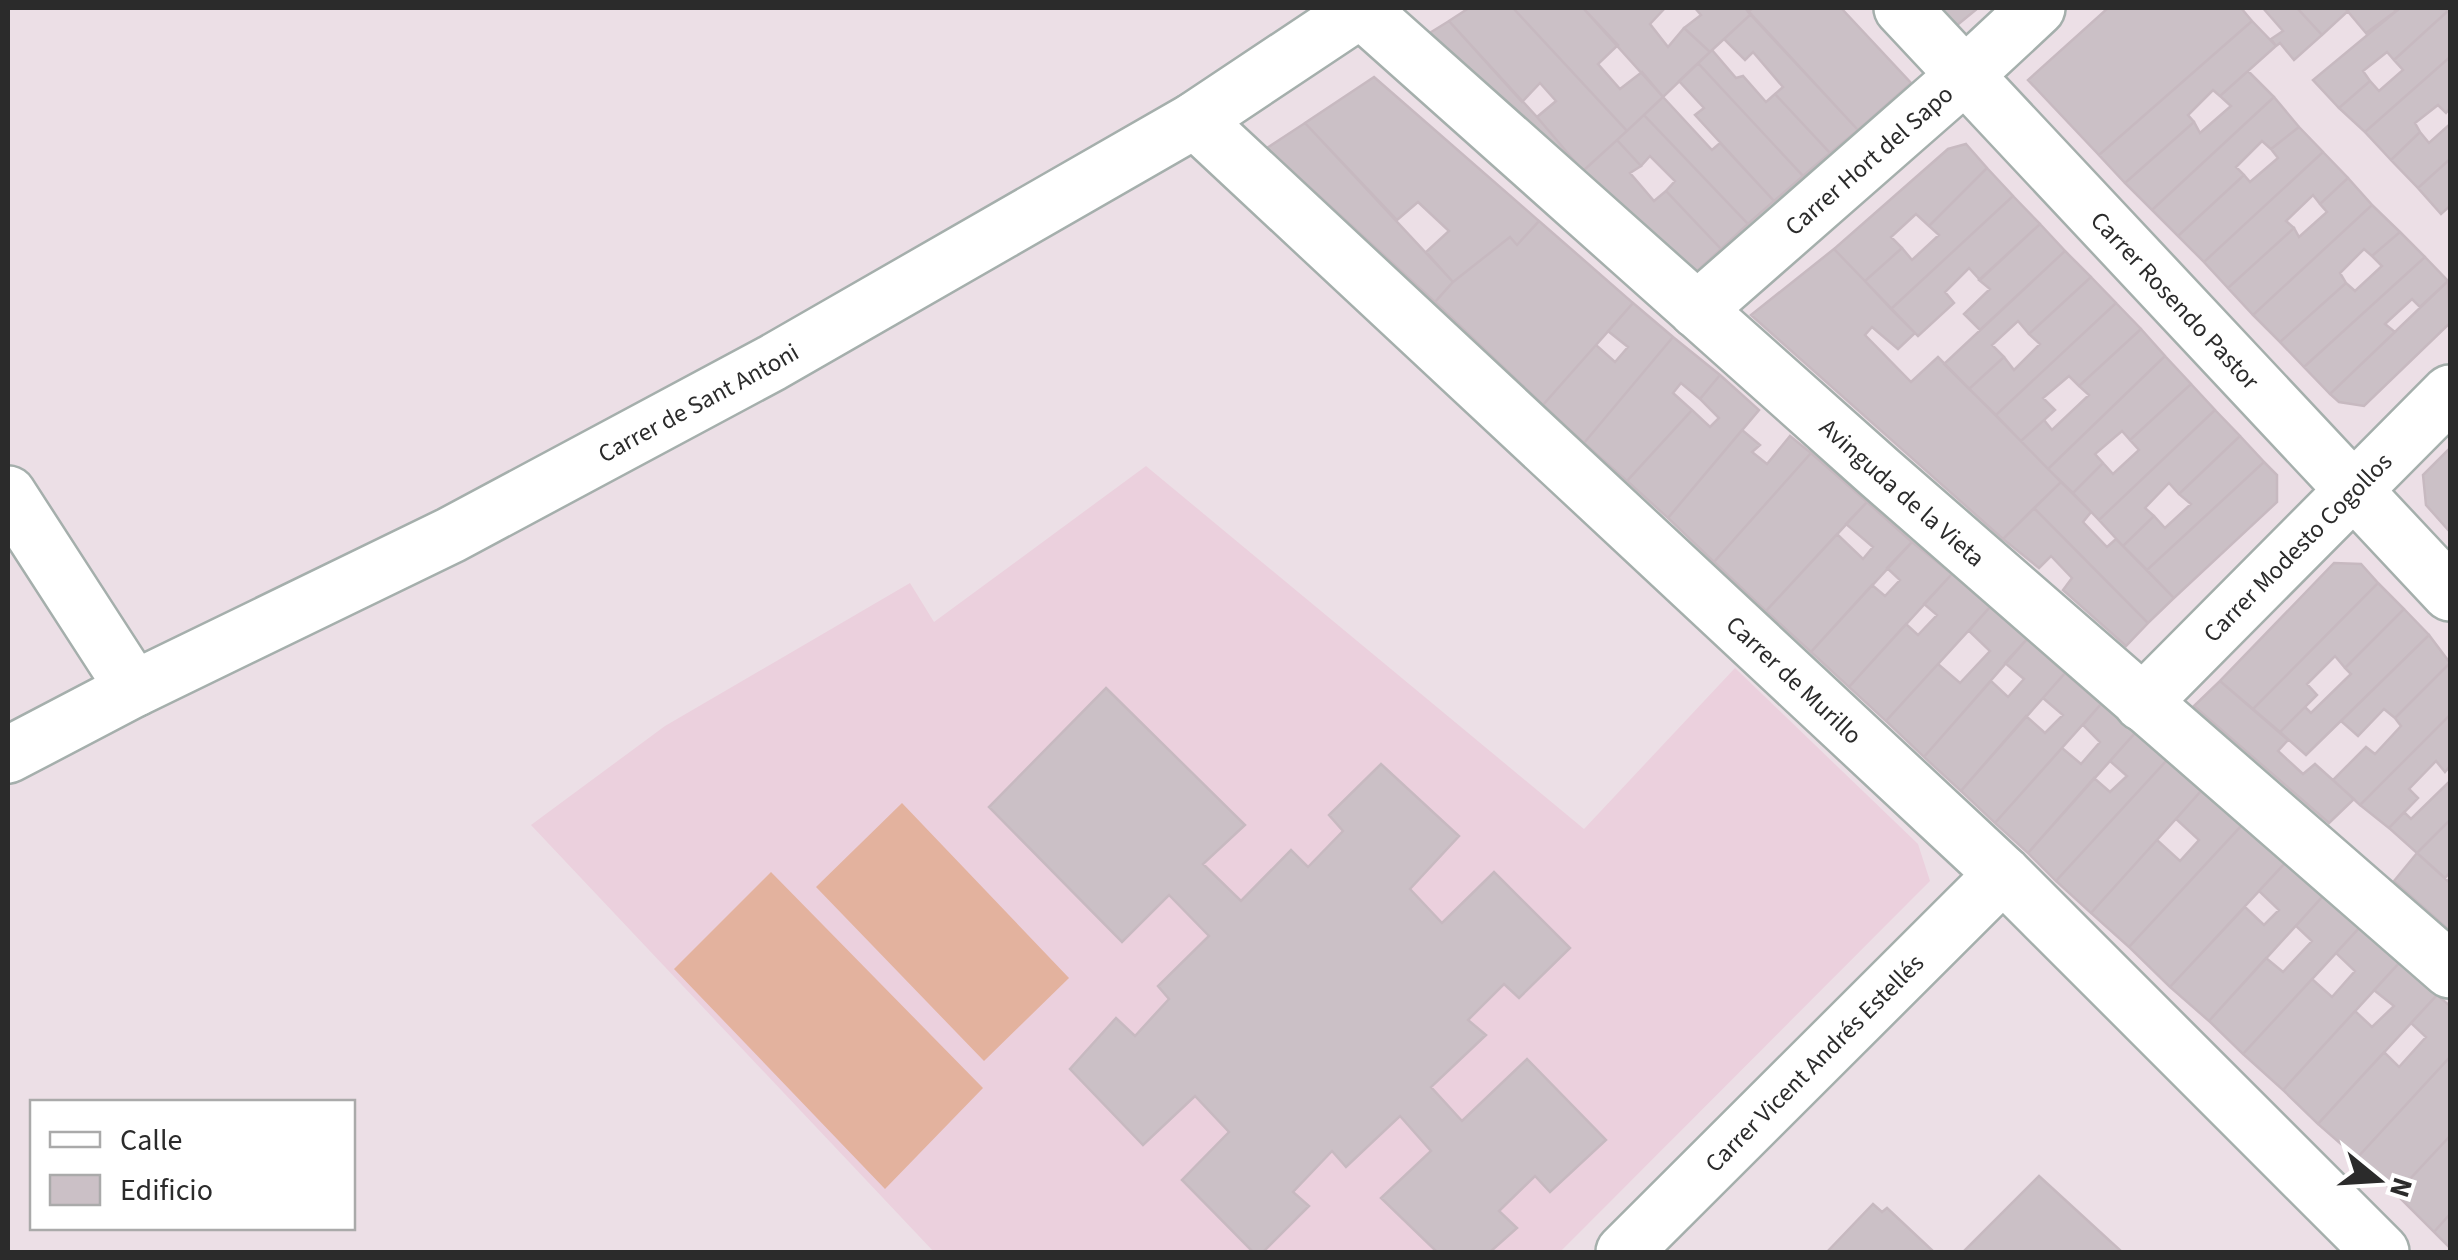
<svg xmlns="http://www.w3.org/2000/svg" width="2458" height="1260" font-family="'Source Sans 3',sans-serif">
<rect width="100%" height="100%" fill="#ecdfe6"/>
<path fill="#ebd0dd" d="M 1146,466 L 1584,829 L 1735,668 L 1918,844 L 1930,881 L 1560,1252 L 934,1252 L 531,825 L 665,726 L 910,583 L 934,622 Z"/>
<path fill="#e3b29e" d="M 902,803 L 1069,978 L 984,1061 L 816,887 Z
M 771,872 L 983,1088 L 885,1189 L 674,969 Z"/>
<path fill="#cbc0c6" stroke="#c7b9c0" stroke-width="2.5" d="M 1469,8 L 1513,8 L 1627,131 L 1583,171 L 1537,117 L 1556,101 L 1540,83 L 1522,102 L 1449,21 Z
M 1513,8 L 1583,8 L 1618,45 L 1598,64 L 1620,89 L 1642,72 L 1663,97 L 1627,131 Z
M 1583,8 L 1665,8 L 1650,24 L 1668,47 L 1684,28 L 1710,52 L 1663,97 Z
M 1695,8 L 1745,8 L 1751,14 L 1710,52 L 1684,28 L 1701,15 Z
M 1753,8 L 1841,8 L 1911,83 L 1858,130 L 1748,12 Z
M 1939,8 L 1978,8 L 1956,26 Z
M 2108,8 L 2241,8 L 2252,21 L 2099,155 L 2028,80 Z
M 2263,8 L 2297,8 L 2322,35 L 2294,60 L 2280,43 L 2276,46 L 2271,39 L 2283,31 Z
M 2297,8 L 2345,8 L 2348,11 L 2322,35 Z
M 2345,8 L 2393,8 L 2396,11 L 2366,33 Z
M 2400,8 L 2450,9 L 2394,60 L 2387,52 L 2363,71 L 2370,81 L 2339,108 L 2313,80 Z
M 2450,9 L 2450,57 L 2365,132 L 2339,108 L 2370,81 L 2379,91 L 2403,70 L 2394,60 Z
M 1751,14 L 1858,130 L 1830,153 L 1775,94 L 1783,87 L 1753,52 L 1745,60 L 1724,39 Z
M 1449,21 L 1537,117 L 1583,171 L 1425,36 Z
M 2252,21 L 2276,46 L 2220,96 L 2213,90 L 2188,115 L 2194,122 L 2125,183 L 2099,155 Z
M 1712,50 L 1736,78 L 1743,76 L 1766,102 L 1775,94 L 1830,153 L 1803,176 L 1698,63 Z
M 2450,57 L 2450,108 L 2446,113 L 2438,105 L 2415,123 L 2420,132 L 2391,160 L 2365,132 Z
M 1698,63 L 1803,176 L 1774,201 L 1695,115 L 1704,108 L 1679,81 Z
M 2248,71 L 2274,97 L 2152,210 L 2125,183 L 2194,122 L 2200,133 L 2231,106 L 2220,96 Z
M 1374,77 L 1539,221 L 1517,245 L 1510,237 L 1453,282 L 1426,252 L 1449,231 L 1418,202 L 1397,220 L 1305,123 Z
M 1663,97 L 1712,150 L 1720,143 L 1774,201 L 1748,224 L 1644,115 Z
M 2274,97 L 2299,127 L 2271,149 L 2262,141 L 2236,167 L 2244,175 L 2178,236 L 2152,210 Z
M 1644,115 L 1748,224 L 1721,249 L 1666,191 L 1675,181 L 1650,156 L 1641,166 L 1617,140 Z
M 1305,123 L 1453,282 L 1435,302 L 1267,148 Z
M 2450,124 L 2450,159 L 2418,188 L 2391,160 L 2420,132 L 2429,143 Z
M 2299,127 L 2323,152 L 2204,262 L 2178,236 L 2244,175 L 2250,182 L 2278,158 L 2271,149 Z
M 1617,140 L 1641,166 L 1630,173 L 1654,201 L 1666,191 L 1721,249 L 1696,272 L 1583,171 Z
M 1966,144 L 1987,168 L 1929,226 L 1916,214 L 1891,237 L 1902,248 L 1865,281 L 1834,249 L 1948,149 Z
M 2323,152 L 2348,178 L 2320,204 L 2313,195 L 2286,221 L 2294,228 L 2228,288 L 2204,262 Z
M 2450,159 L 2450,206 L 2441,214 L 2418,188 Z
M 1987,168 L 2013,196 L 1891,309 L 1865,281 L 1902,248 L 1912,260 L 1939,235 L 1929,226 Z
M 2348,178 L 2372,205 L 2253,315 L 2228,288 L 2294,228 L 2299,237 L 2327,212 L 2320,204 Z
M 2013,196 L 2040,224 L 1980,280 L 1969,268 L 1945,292 L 1954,303 L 1918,336 L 1891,309 Z
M 2372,205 L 2400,232 L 2372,256 L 2364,249 L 2340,273 L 2346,283 L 2280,342 L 2253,315 Z
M 1539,221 L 1633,303 L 1543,405 L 1435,302 L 1453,282 L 1510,237 L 1517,245 Z
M 2040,224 L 2065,251 L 1980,330 L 1964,314 L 1990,289 L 1979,280 Z
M 2400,232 L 2425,257 L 2304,367 L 2280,342 L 2346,283 L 2355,291 L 2382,266 L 2372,256 Z
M 1834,249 L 1915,333 L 1898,349 L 1872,327 L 1865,335 L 1911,382 L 1938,357 L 2061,482 L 2003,539 L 1751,315 Z
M 2065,251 L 2091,277 L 2029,334 L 2018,321 L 1992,345 L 2004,357 L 1969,389 L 1944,364 Z
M 2425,257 L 2448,281 L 2420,307 L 2412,299 L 2385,324 L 2395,332 L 2330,394 L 2304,367 Z
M 2091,277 L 2116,303 L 1996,415 L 1969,389 L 2004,357 L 2014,370 L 2040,344 L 2029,334 Z
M 2448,281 L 2450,323 L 2364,406 L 2339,402 L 2330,394 Z
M 1633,303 L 1673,337 L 1584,443 L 1543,405 L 1596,345 L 1615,362 L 1628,347 L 1608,331 Z
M 2116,303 L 2141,329 L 2079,386 L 2069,376 L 2043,398 L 2055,410 L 2021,441 L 1996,415 Z
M 2141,329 L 2165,356 L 2048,469 L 2021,441 L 2044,420 L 2052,430 L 2089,395 L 2079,386 Z
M 1673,337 L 1720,375 L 1700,399 L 1681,383 L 1673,393 L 1692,410 L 1627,481 L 1584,443 Z
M 2165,356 L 2191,384 L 2130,440 L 2122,431 L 2095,454 L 2103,463 L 2073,493 L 2048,469 Z
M 1720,375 L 1759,410 L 1668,518 L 1627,481 L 1692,410 L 1710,427 L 1719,418 L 1700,399 Z
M 2191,384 L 2215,410 L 2099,520 L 2073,493 L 2103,463 L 2113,474 L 2139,450 L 2130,440 Z
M 2215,410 L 2240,436 L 2179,494 L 2169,483 L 2145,508 L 2154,516 L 2123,546 L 2099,520 Z
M 1742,430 L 1760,445 L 1752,452 L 1767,464 L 1790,436 L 1811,453 L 1714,562 L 1668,518 Z
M 2240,436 L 2264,462 L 2147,570 L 2123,546 L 2154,516 L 2165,528 L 2191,504 L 2179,494 Z
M 2450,448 L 2450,532 L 2426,505 L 2423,475 Z
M 1811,453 L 1867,502 L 1766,611 L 1714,562 Z
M 2264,462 L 2277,475 L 2277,502 L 2174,598 L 2147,570 Z
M 2061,482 L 2091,512 L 2083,522 L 2107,547 L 2116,539 L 2174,598 L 2148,623 L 2034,508 Z
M 1867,502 L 1912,542 L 1811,652 L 1766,611 L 1837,534 L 1863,559 L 1873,547 L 1846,524 Z
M 2034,508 L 2148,623 L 2126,646 L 2063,590 L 2072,578 L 2051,556 L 2039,568 L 2003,539 Z
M 1912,542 L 1952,574 L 1849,687 L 1811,652 L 1872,585 L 1885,596 L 1900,580 L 1887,568 Z
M 2334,563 L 2361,564 L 2378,583 L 2253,709 L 2220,681 Z
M 1952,574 L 1990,607 L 1886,721 L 1849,687 L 1906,624 L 1918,635 L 1937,615 L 1924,604 Z
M 2378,583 L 2404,609 L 2345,668 L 2335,656 L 2307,684 L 2317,695 L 2280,732 L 2253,709 Z
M 1990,607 L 2027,639 L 1924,757 L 1886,721 L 1938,664 L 1960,683 L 1990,651 L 1969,631 Z
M 2404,609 L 2429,635 L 2306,755 L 2280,732 L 2305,707 L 2311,713 L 2351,674 L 2345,668 Z
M 2429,635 L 2450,663 L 2395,718 L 2384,709 L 2358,736 L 2341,721 Z
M 2027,639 L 2065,673 L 1961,791 L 1924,757 L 1991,681 L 2008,697 L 2024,679 L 2005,663 Z
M 2450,663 L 2450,715 L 2360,805 L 2333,780 L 2366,747 L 2375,754 L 2401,726 L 2395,718 Z
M 2065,673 L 2101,704 L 1995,823 L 1961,791 L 2026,716 L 2045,733 L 2063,715 L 2043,698 Z
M 2220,681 L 2288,740 L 2278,751 L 2303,774 L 2315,764 L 2354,799 L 2329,823 L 2194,706 Z
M 1106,688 L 1245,825 L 1203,864 L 1241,901 L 1291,850 L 1308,867 L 1343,831 L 1329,815 L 1381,764 L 1459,836 L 1410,889 L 1442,923 L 1494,872 L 1570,948 L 1519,998 L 1504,984 L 1468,1020 L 1486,1035 L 1431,1087 L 1462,1121 L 1527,1059 L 1606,1140 L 1550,1192 L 1535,1176 L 1499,1211 L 1517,1228 L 1490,1252 L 1437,1252 L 1381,1198 L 1431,1151 L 1400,1116 L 1346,1167 L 1332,1151 L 1293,1192 L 1309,1206 L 1263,1252 L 1253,1252 L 1182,1180 L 1229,1132 L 1195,1096 L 1143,1145 L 1070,1069 L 1116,1018 L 1135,1036 L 1169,999 L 1158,986 L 1209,936 L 1169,895 L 1122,942 L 989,807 Z
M 2101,704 L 2135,733 L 2028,853 L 1995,823 L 2062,748 L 2081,764 L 2100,742 L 2083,725 Z
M 2450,715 L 2450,766 L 2445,772 L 2436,761 L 2409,789 L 2418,798 L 2389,828 L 2360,805 Z
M 2135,733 L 2167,760 L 2056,881 L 2028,853 L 2094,778 L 2110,792 L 2127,776 L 2110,761 Z
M 2167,760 L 2201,791 L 2091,913 L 2056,881 Z
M 2450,781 L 2450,820 L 2417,853 L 2389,828 L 2404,812 L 2411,819 Z
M 2201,791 L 2242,825 L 2129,947 L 2091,913 L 2157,840 L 2180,861 L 2199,840 L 2176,819 Z
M 2450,820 L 2450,872 L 2445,878 L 2417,853 Z
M 2242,825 L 2285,863 L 2170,987 L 2129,947 Z
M 2417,853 L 2450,883 L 2450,931 L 2394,881 Z
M 2285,863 L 2323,896 L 2209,1021 L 2170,987 L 2245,907 L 2264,925 L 2279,910 L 2259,891 Z
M 2323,896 L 2360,927 L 2243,1054 L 2209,1021 L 2266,958 L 2283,972 L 2312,941 L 2296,926 Z
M 2360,927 L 2400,962 L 2283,1090 L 2243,1054 L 2312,979 L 2332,997 L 2355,971 L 2336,953 Z
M 2400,962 L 2437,995 L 2318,1124 L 2283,1090 L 2355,1011 L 2372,1027 L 2394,1006 L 2374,990 Z
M 2437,995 L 2450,1006 L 2450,1057 L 2357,1158 L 2318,1124 L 2384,1052 L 2399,1067 L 2426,1037 L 2411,1023 Z
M 2450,1057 L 2450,1136 L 2396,1194 L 2357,1158 Z
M 2450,1136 L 2450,1214 L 2434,1232 L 2396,1194 Z
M 2039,1176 L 2122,1252 L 1963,1252 Z
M 1873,1204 L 1882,1212 L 1887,1208 L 1934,1252 L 1827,1252 Z
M 2450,1214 L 2450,1248 L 2434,1232 Z"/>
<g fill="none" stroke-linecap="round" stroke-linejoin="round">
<defs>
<g id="street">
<path id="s1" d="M 1359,8 L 1879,472 L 2450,970"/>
<path id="s2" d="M 1902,8 L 2450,593"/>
<path id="s3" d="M 1195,120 L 2003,874 L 2381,1252"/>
<path id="s4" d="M 1697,310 L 1964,76 L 2037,8"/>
<path d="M 8,494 L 134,689"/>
<path id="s5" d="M 2142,703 L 2450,393"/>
<path id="s6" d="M 1624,1252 L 2003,874"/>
</g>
<g id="secondary">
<path id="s7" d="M 8,755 L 134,689 L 451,535 L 772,363 L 1195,120 L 1363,8"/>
</g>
</defs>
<use href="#street" stroke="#a5afac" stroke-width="60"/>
<use href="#secondary" stroke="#a5afac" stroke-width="60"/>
<use href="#street" stroke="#fff" stroke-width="55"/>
<use href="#secondary" stroke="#fff" stroke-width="55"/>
</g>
<g text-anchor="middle" stroke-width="10" stroke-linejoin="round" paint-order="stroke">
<g font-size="25" fill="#2b2b2b" stroke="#fff">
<text dy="9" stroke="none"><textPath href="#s4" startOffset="228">Carrer Hort del Sapo</textPath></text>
<text dy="9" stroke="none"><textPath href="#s2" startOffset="400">Carrer Rosendo Pastor</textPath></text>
<text dy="9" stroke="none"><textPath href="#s7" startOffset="775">Carrer de Sant Antoni</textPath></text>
<text dy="9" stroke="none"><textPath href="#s1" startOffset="728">Avinguda de la Vieta</textPath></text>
<text dy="9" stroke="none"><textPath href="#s5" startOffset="220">Carrer Modesto Cogollos</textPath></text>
<text dy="9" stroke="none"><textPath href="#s3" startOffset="820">Carrer de Murillo</textPath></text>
<text dy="9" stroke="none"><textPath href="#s6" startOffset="268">Carrer Vicent Andrés Estellés</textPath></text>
</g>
</g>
<rect width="2458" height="1260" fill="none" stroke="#2b2b2b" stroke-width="20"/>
<rect x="30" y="1100" width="325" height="130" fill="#ffffff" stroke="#aaaaaa" stroke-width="2.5"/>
<rect x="50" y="1132" width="50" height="15" fill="#ffffff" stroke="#aaaaaa" stroke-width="2.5"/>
<text x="120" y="1150" font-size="30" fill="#2b2b2b">Calle</text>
<rect x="50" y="1175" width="50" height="30" fill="#cbc0c6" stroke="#aaaaaa" stroke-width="2.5"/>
<text x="120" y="1200" font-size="30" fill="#2b2b2b">Edificio</text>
<g transform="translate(2378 1180) rotate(108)" stroke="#ffffff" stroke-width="8" paint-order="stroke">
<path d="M0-8L18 38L0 25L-18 38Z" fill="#2b2b2b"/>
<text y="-15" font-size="28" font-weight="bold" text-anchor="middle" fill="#2b2b2b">N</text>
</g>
</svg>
